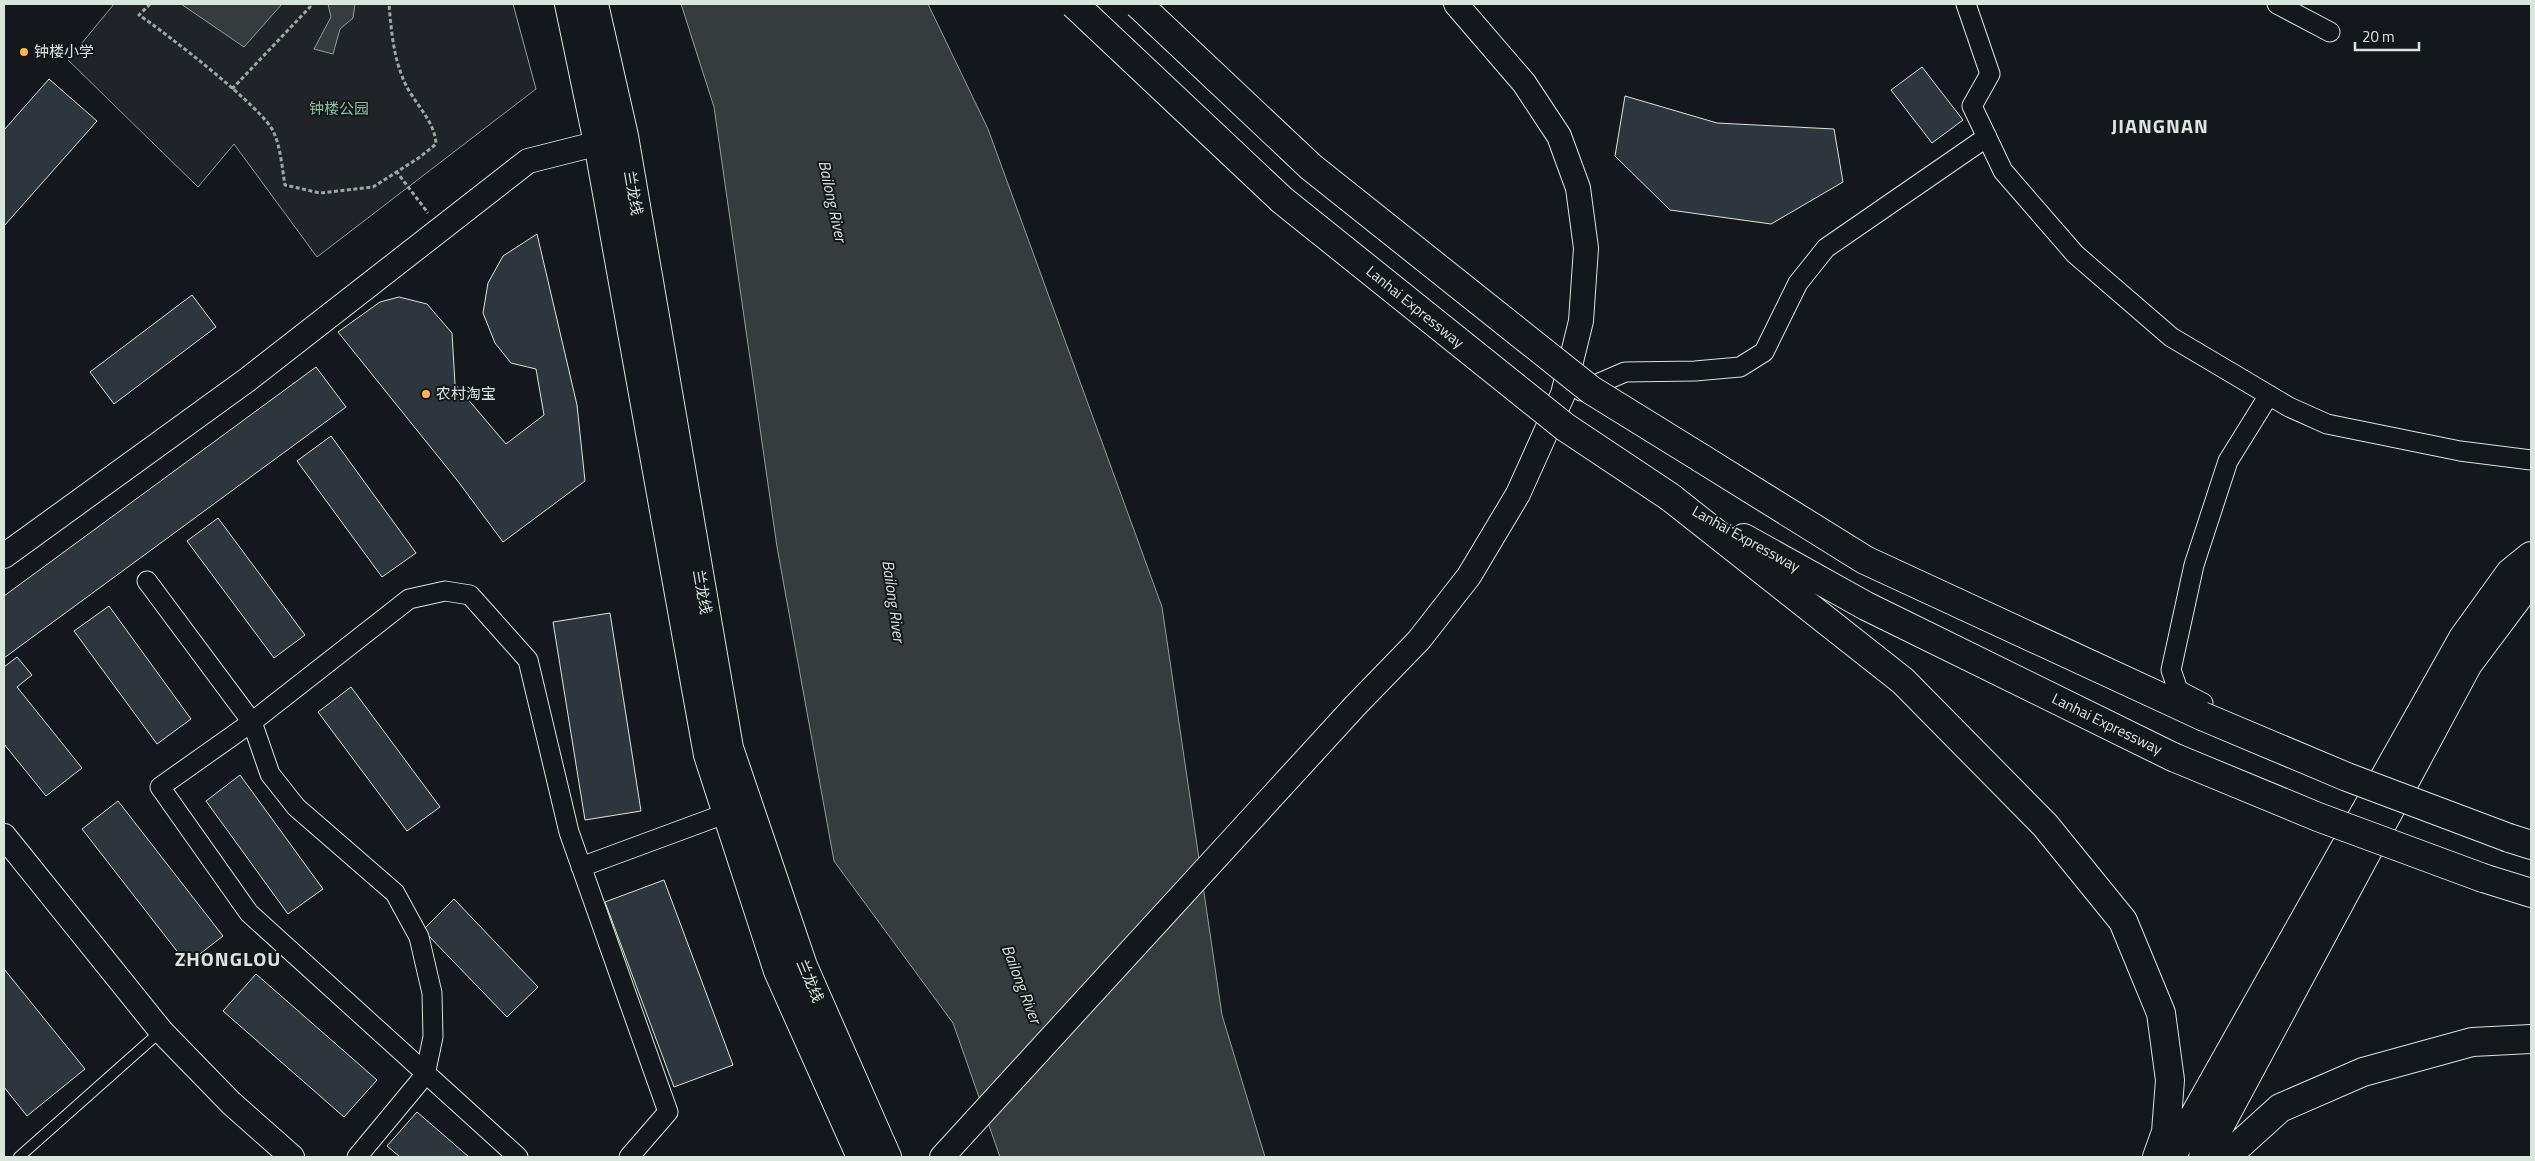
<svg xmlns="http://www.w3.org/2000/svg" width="2535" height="1161" font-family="'Titillium Web','Noto Sans SC',sans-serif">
<rect width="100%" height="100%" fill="#14181c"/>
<path fill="#202428" stroke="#939e99" d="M 114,4 L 513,4 L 536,89 L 317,257 L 234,144 L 198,187 L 68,60 Z"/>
<path fill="#363b3e" stroke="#939e99" d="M 181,4 L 282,4 L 244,47 Z
M 328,4 L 355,4 L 353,18 L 340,29 L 333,54 L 314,49 L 331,17 Z
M 681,4 L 928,4 L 988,129 L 1162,607 L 1222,1015 L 1265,1157 L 1000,1157 L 953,1023 L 834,861 L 777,547 L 714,107 Z"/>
<path fill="#2c363c" stroke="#d8e6dc" d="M 1922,67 L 1963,120 L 1932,143 L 1891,90 Z
M 49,79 L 97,121 L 4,226 L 4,130 Z
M 1625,96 L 1717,123 L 1834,129 L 1843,182 L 1771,224 L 1670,210 L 1615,156 Z
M 537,234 L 577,405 L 585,481 L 503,542 L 457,480 L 338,332 L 380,302 L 399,297 L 427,304 L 452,333 L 455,384 L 506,444 L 544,415 L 536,369 L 511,363 L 495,343 L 483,313 L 488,283 L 503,256 Z
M 192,295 L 216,327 L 114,404 L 90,372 Z
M 316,367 L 346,407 L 4,658 L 4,596 Z
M 331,436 L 416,553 L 382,577 L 297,461 Z
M 218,518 L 305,635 L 274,658 L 187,541 Z
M 109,606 L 191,719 L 157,744 L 74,631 Z
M 610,613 L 641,811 L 585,820 L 553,622 Z
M 17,657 L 32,675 L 17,687 L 82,768 L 46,796 L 4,744 L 4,667 Z
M 351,687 L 440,807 L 407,831 L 318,712 Z
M 240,775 L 323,889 L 288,914 L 206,801 Z
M 118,801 L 223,936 L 187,964 L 82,829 Z
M 664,880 L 733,1065 L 674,1087 L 605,902 Z
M 454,899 L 538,987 L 507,1017 L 423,930 Z
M 4,969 L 85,1069 L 27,1116 L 4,1087 Z
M 256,974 L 377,1080 L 344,1117 L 223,1011 Z
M 417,1112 L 469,1157 L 400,1157 L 387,1146 Z"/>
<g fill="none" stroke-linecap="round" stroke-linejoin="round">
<defs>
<path id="service" d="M 19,1157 L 161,1031"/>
<path id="minor" d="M 1966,4 L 1990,74 L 1972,106 L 2003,171 L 2075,254 L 2171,337 L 2289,407 L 2327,424 L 2460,451 L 2531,460
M 2277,4 L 2330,32
M 1581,391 L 1625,372 L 1695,371 L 1740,367 L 1764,352 L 1798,283 L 1826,248 L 1987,137
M 147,581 L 252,722 L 270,774 L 296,807 L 395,893 L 419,937 L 432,993 L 433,1037 L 425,1075 L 357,1157
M 2203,703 L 2178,690 L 2171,670 L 2194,565 L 2228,461 L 2269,395
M 581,867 L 738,809
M 518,1157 L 249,913 L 160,787 L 252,722 L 409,599 L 445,591 L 470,595 L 528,660 L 569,832 L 668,1112 L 629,1157"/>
<path id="tertiary" d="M 4,556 L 247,380 L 528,161 L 615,139
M 4,836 L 161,1031 L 231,1103 L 292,1157
M 942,1157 L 1355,706 L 1419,640 L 1469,576 L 1518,494 L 1563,394 L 1581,321 L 1586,248 L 1578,188 L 1559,136 L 1524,83 L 1456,4"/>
<path id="trunk" d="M 569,4 L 598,143 L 708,755 L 778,971 L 861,1157
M 594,4 L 624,136 L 729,748 L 803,966 L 887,1157"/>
<path id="motorway" d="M 1701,458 L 1865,560 L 2202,716
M 1670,497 L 1903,681 L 2045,825 L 2123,921 L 2161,1013 L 2170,1080 L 2166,1132 L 2157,1157
M 1744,538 L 1866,606 L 2173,757
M 2509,838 L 2531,845
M 2483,878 L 2531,893
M 2171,1157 L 2463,638 L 2510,573 L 2531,556
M 2203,1157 L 2468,664 L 2531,580
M 2226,1157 L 2280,1108 L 2363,1072 L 2472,1042 L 2531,1039"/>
</defs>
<use href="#service" stroke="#d8e6dc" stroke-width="12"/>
<use href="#minor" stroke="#d8e6dc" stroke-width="21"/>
<use href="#tertiary" stroke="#d8e6dc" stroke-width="26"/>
<use href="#trunk" stroke="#d8e6dc" stroke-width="30"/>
<use href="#motorway" stroke="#d8e6dc" stroke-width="30"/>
<path stroke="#9da8a2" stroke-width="3" stroke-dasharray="4 2.5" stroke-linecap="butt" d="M 150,4 L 139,15 C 163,31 266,110 274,133 C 281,149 282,168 285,185 L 320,193 L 373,187 L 420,157 L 436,144 C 435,119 410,100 402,76 C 393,53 391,28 389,4
M 232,89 L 310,7 L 310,4
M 396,171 L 428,213"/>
<use href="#service" stroke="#14181c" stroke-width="10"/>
<use href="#minor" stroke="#14181c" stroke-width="19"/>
<use href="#tertiary" stroke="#14181c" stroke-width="24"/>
<use href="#trunk" stroke="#14181c" stroke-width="28"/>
<use href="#motorway" stroke="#14181c" stroke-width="28"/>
<defs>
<path id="motorway-bridge" d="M 1074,4 L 1282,200 L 1565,427 L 1670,497
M 1138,4 L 1311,167 L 1591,390 L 1701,458
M 2202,716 L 2347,777 L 2509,838
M 2173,757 L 2318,817 L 2483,878"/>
</defs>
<use href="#motorway-bridge" stroke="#d8e6dc" stroke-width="30" stroke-linecap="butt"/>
<use href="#motorway-bridge" stroke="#14181c" stroke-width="28"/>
</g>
<g fill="#ffb74d" stroke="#14181c" stroke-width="2">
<circle cx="24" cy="52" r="5"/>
<circle cx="426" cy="394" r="5"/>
</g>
<g text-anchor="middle" stroke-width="4" stroke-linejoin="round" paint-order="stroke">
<g font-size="15" fill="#d8e6dc" stroke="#14181c" text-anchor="start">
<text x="34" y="57">钟楼小学</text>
<text x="436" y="399">农村淘宝</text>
</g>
<g font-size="15" fill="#8ac095" stroke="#14181c">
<text x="339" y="114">钟楼公园</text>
</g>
<g font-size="15" fill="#d8e6dc" stroke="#14181c">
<text transform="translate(633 193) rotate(80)" y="5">兰龙线</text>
<text transform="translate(1415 307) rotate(39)" y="5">Lanhai Expressway</text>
<text transform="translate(1746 539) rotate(29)" y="5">Lanhai Expressway</text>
<text transform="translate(702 592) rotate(80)" y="5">兰龙线</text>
<text transform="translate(2107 724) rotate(26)" y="5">Lanhai Expressway</text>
<text transform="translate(810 981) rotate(67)" y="5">兰龙线</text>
</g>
<g font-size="16" font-style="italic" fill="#d8e6dc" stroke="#14181c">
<text transform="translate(833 201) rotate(78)" y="6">Bailong River</text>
<text transform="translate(894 601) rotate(82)" y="6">Bailong River</text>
<text transform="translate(1022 984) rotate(69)" y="6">Bailong River</text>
</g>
<g font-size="20" font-weight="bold" letter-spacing="1" fill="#d8e6dc" stroke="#14181c">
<text x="2160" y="133">JIANGNAN</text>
<text x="228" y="966">ZHONGLOU</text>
</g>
</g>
<rect width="2535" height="1161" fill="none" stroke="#d8e6dc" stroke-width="10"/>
<path d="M2355 42v8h64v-8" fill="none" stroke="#d8e6dc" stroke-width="2.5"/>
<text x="2362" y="42" font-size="15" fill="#d8e6dc" stroke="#14181c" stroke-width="4" paint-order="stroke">20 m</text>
</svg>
